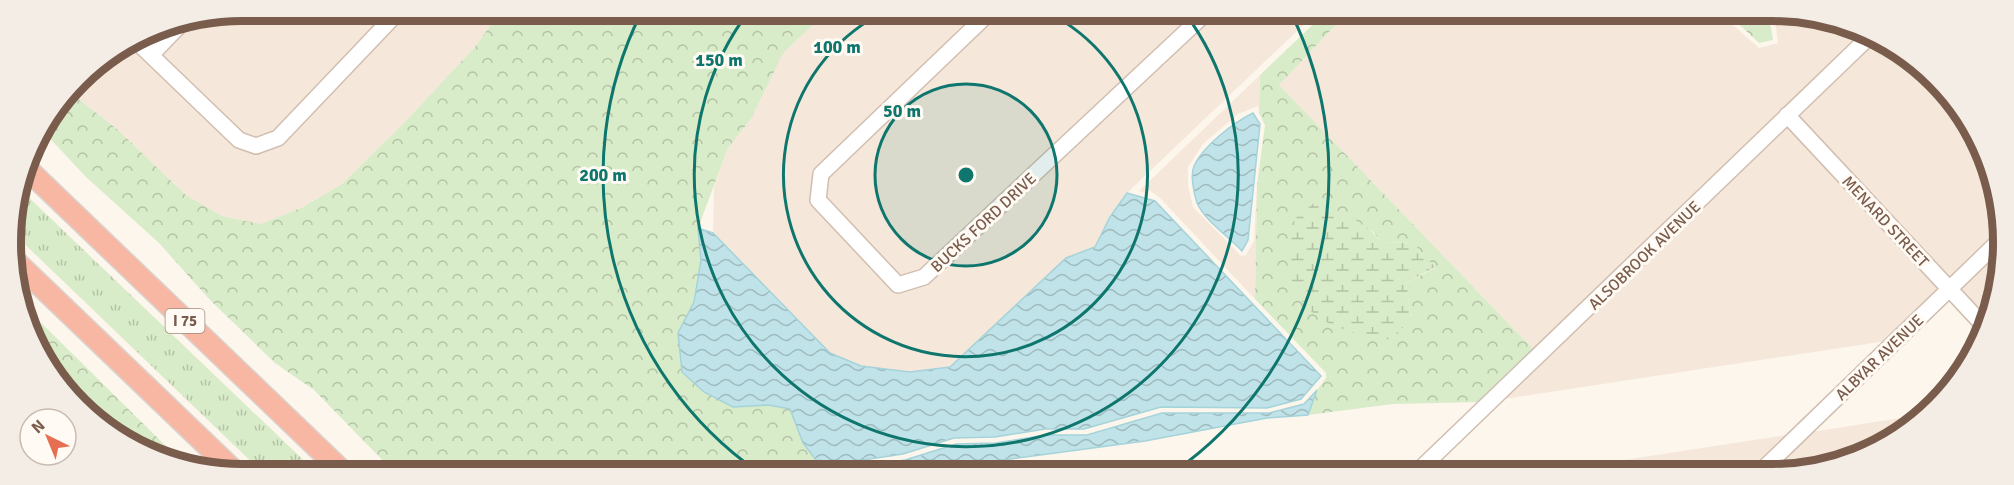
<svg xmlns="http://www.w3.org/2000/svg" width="2014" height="485" font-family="Signika,sans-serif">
<defs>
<pattern id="grass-tufts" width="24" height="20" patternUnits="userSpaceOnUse" patternTransform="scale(1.5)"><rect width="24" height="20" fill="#d8ecc9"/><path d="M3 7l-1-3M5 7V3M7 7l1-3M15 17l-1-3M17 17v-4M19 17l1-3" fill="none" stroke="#b4c2a5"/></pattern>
<pattern id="forest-crowns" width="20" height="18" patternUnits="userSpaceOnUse" patternTransform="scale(1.5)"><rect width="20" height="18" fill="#d8ecc9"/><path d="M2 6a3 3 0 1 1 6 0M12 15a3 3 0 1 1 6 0" fill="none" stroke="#b4c2a5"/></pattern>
<pattern id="wetland-marsh" width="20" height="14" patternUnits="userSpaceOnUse" patternTransform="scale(1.5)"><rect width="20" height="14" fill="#d8ecc9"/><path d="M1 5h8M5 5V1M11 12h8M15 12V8" fill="none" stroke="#b4c2a5"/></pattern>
<pattern id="water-waves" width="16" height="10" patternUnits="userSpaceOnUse" patternTransform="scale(1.5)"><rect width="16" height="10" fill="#bfe3e8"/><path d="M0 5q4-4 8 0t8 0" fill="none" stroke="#a0bbbe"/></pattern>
</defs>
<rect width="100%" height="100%" fill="#fdf6ec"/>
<path fill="#f5e8da" d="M 242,11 L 501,11 L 474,48 L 402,125 L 342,184 L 303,207 L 261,224 L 222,216 L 186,195 L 118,130 L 71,93 L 89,68 L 154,28 Z
M 835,11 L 1317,12 L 1127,193 L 1110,217 L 1095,247 L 1066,258 L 950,367 L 910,372 L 861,366 L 830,353 L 713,233 L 714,187 L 728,148 L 751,119 L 783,52 L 818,20 Z
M 1348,12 L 1718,12 L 1759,48 L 1778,43 L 1774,12 L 1802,13 L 1863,33 L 1534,350 L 1279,85 Z
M 1878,38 L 1888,42 L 1956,102 L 1996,183 L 1999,232 L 1950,279 L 1797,116 Z
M 1260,75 L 1259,113 L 1258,106 L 1238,114 L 1203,144 L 1188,167 L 1188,186 L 1193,207 L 1241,256 L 1246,255 L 1254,241 L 1257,185 L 1255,299 L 1159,197 L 1149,190 L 1146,193 L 1139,191 Z
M 1788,124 L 1941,288 L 1886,341 L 1504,399 Z
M 2000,250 L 2001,273 L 1987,320 L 1959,289 Z
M 1925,414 L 1874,451 L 1801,473 L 1769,473 L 1812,432 Z
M 1787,435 L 1748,473 L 1539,473 Z"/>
<path fill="url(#grass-tufts)" d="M 21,190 L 316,472 L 262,472 L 12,232 Z"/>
<path fill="url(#forest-crowns)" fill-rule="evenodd" d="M 501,11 L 835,11 L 818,20 L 783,53 L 751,119 L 728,148 L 698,228 L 701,260 L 694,303 L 678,333 L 733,407 L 768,405 L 790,409 L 803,443 L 816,460 L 812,472 L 394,472 L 314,390 L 275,363 L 210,300 L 159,243 L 86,177 L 42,130 L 71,93 L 118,130 L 186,195 L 222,216 L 261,224 L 303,207 L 342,184 L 402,125 L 474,48 Z
M 1326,12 L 1348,12 L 1279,85 L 1534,350 L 1480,402 L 1393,404 L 1308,415 L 1317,390 L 1326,378 L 1326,373 L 1255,299 L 1257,185 L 1265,125 L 1259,113 L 1260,75 ZM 1371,229 L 1381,242 L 1413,243 L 1435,268 L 1406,283 L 1411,318 Z
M 1726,12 L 1768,12 L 1773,40 L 1759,43 Z
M 21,303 L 182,462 L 126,443 L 59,384 L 23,317 Z"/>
<path fill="url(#wetland-marsh)" d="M 1316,201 C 1341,212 1363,220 1381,242 L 1413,243 L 1435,267 L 1406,283 L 1411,318 L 1392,340 C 1341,333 1289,319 1289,256 C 1289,244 1293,231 1295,219 Z"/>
<path fill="url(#water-waves)" stroke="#a5d3da" stroke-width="1.5" d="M 1253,113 L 1260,124 L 1248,240 L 1242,251 C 1229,237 1205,221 1197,203 C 1194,194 1190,175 1194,166 C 1203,146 1233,123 1253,113 Z
M 1127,193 L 1155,201 L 1321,376 L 1301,399 L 1267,408 L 1161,407 L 1084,429 L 1045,429 L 995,437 L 954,438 L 903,454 L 843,463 L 816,460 L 803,443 L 790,409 L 768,405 L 733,407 L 704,392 L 682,372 L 678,333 L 694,302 L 701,260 L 698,228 L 713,233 L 830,353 L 861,366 L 910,372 L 950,367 L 1066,258 L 1095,247 L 1110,217 Z
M 1317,390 L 1308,415 L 1267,418 L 1145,441 L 988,462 L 936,473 L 825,472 L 824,466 L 845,469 L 905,460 L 956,444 L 996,443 L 1046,435 L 1087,435 L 1162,413 L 1269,413 L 1304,404 Z"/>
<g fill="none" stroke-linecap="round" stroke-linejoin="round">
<defs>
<path id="minor" d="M 991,11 L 821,174 L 818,200 L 898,285 L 924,277 L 1207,12
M 135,40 L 239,140 L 256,146 L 278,138 L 399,11
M 151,55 L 183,22
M 1787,115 L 1985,327
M 1416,473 L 1870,36
M 1759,473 L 1999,241"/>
<path id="highway" d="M 27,169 L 343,472
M 16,262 L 235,472"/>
</defs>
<use href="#minor" stroke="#d1beb0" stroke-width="18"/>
<use href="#highway" stroke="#dad1cd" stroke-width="24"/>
<use href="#minor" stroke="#fff" stroke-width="15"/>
<use href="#highway" stroke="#f7b7a3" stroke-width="21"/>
</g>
<circle cx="966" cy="175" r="91" fill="#0f766e" fill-opacity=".12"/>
<g fill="none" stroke="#0f766e" stroke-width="3">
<circle cx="966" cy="175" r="91"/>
<path d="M1047 12A182 182 0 1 1 886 11"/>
<path d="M1185 13A272 272 0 1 1 749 11"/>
<path d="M758 472A363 363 0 0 1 641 13M1291 13A363 363 0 0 1 1174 472"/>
</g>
<g text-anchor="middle" stroke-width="6" stroke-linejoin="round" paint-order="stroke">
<rect fill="#fffaf3" stroke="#a28b7f" stroke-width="1.5" x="165.5" y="309" width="39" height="24" rx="4.5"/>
<g font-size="15" font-weight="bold" fill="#7a5c4d">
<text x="185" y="326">I 75</text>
</g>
<g font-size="16" fill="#7a5c4d" stroke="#fffaf3">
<text transform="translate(1886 221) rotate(47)" y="6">MENARD STREET</text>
<text transform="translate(983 222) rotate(-43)" y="6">BUCKS FORD DRIVE</text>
<text transform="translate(1644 255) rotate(-44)" y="6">ALSOBROOK AVENUE</text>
<text transform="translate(1879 357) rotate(-44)" y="6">ALBYAR AVENUE</text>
</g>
</g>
<path d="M0 0H2014V485H0ZM242 21H1772A221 221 0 0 1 1993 242V243A221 221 0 0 1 1772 464H242A221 221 0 0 1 21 243V242A221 221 0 0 1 242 21Z" fill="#f4ede6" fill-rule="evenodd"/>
<path fill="none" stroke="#7a5c4d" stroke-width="8" d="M242 21H1772A221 221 0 0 1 1993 242V243A221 221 0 0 1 1772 464H242A221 221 0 0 1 21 243V242A221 221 0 0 1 242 21Z"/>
<circle cx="966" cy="175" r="9" fill="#0f766e" stroke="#fffaf3" stroke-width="3"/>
<g font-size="18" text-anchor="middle" font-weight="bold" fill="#0f766e" stroke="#fffaf3" stroke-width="6" stroke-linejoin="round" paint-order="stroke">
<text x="837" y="53">100 m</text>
<text x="719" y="66">150 m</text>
<text x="902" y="117">50 m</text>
<text x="603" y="181">200 m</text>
</g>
<g transform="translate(48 437) rotate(317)"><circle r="28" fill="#fffaf3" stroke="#cabbb1" stroke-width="1.5"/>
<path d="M0-4.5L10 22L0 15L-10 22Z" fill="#e76f51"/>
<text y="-9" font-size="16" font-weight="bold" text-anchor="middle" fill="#7a5c4d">N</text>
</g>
</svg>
